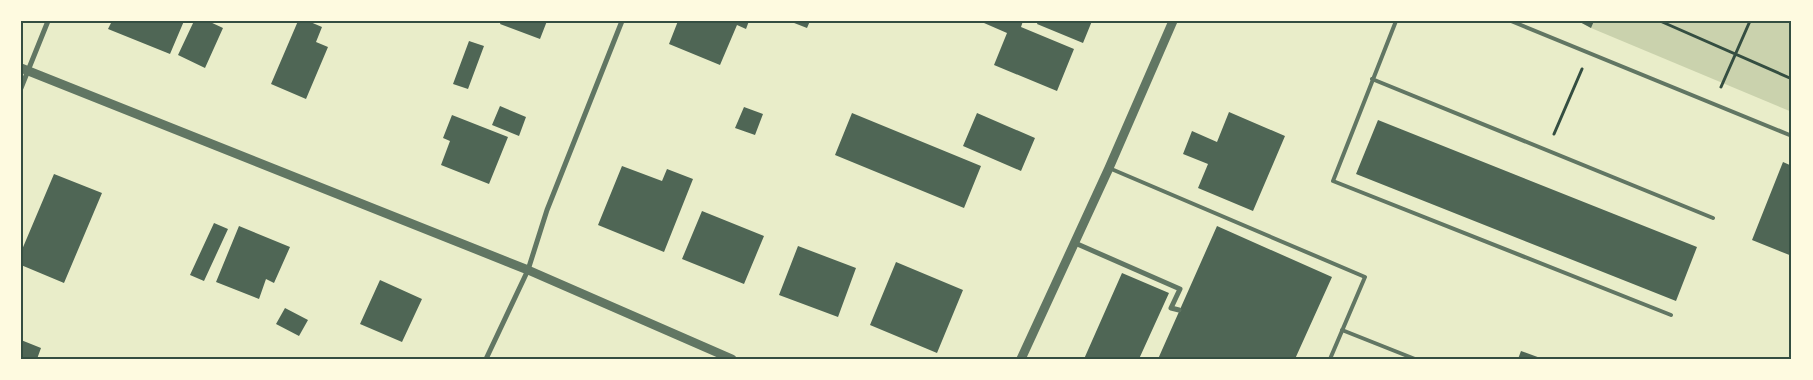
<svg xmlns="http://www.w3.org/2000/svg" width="1813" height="380" font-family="Mulish,sans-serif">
<rect width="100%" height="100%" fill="#e9edc9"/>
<path fill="#cad2ad" d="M 1578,21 L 1792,21 L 1792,112 L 1591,28 Z"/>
<path fill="#4f6655" d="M 112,21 L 184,21 L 170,54 L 108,29 Z
M 194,21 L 208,21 L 223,28 L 205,68 L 178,55 Z
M 298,21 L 308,21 L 322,27 L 316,42 L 328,47 L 306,99 L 271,84 Z
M 501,21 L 547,21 L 540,39 L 500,24 Z
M 678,21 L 749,21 L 746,29 L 737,25 L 720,65 L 669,44 Z
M 789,21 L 810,21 L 807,28 Z
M 985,21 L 1023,21 L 1021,27 L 1074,49 L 1057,91 L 994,65 L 1007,33 L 984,23 Z
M 1038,21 L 1092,21 L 1083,43 L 1037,24 Z
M 1578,21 L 1594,21 L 1591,28 Z
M 469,41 L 484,46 L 468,89 L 453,84 Z
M 500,106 L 526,117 L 519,136 L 492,125 Z
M 744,107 L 763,114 L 755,135 L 735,128 Z
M 1229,112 L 1285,136 L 1253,211 L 1198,188 L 1208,164 L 1183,154 L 1192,131 L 1217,142 Z
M 852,113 L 981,166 L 964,208 L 835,155 Z
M 977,113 L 1035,138 L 1021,171 L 963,146 Z
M 452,115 L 508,137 L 489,184 L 441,165 L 450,141 L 443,138 Z
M 1378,120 L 1697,247 L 1676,301 L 1356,174 Z
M 1783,162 L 1792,166 L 1792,256 L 1752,240 Z
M 622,166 L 662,181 L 667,169 L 693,179 L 664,252 L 598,225 Z
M 54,174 L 102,193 L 64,283 L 21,265 L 21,252 Z
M 702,211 L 764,236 L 744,284 L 682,259 Z
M 214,223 L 228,229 L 204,281 L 190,275 Z
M 239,226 L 290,247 L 274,283 L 266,279 L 259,299 L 216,282 Z
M 1217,226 L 1332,277 L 1295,359 L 1158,359 Z
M 798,246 L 856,268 L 838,317 L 779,295 Z
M 896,262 L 963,290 L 937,353 L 870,325 Z
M 1122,273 L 1169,293 L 1139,359 L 1084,359 Z
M 380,280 L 422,299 L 402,342 L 360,324 Z
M 285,308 L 308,320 L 299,336 L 276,324 Z
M 21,340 L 41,348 L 37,359 L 21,359 Z
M 1521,351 L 1543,359 L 1518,359 Z"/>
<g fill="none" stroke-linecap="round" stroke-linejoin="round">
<path stroke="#344e41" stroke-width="3" d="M 1660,21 L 1792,79
M 1721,87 L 1750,21
M 1554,134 L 1582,69"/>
<path stroke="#617663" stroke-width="4" d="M 1396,21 L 1333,181 L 1671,315
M 1511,21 L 1792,136
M 1372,79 L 1713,218
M 1109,168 L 1365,277 L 1330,359
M 1342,330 L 1415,359"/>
<path stroke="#617663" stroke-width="5" d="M 21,88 L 48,21
M 1075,243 L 1180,289 L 1171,308 L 1179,310
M 486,359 L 528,270 L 547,210 L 622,21"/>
<path stroke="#617663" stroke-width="9" d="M 21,68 L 528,270 L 732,359
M 1021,359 L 1109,168 L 1173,21"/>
</g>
<rect width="1813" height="380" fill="none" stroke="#fefae0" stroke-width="45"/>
<rect x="22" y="22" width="1768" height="336" fill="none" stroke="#344e41" stroke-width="2"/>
</svg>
